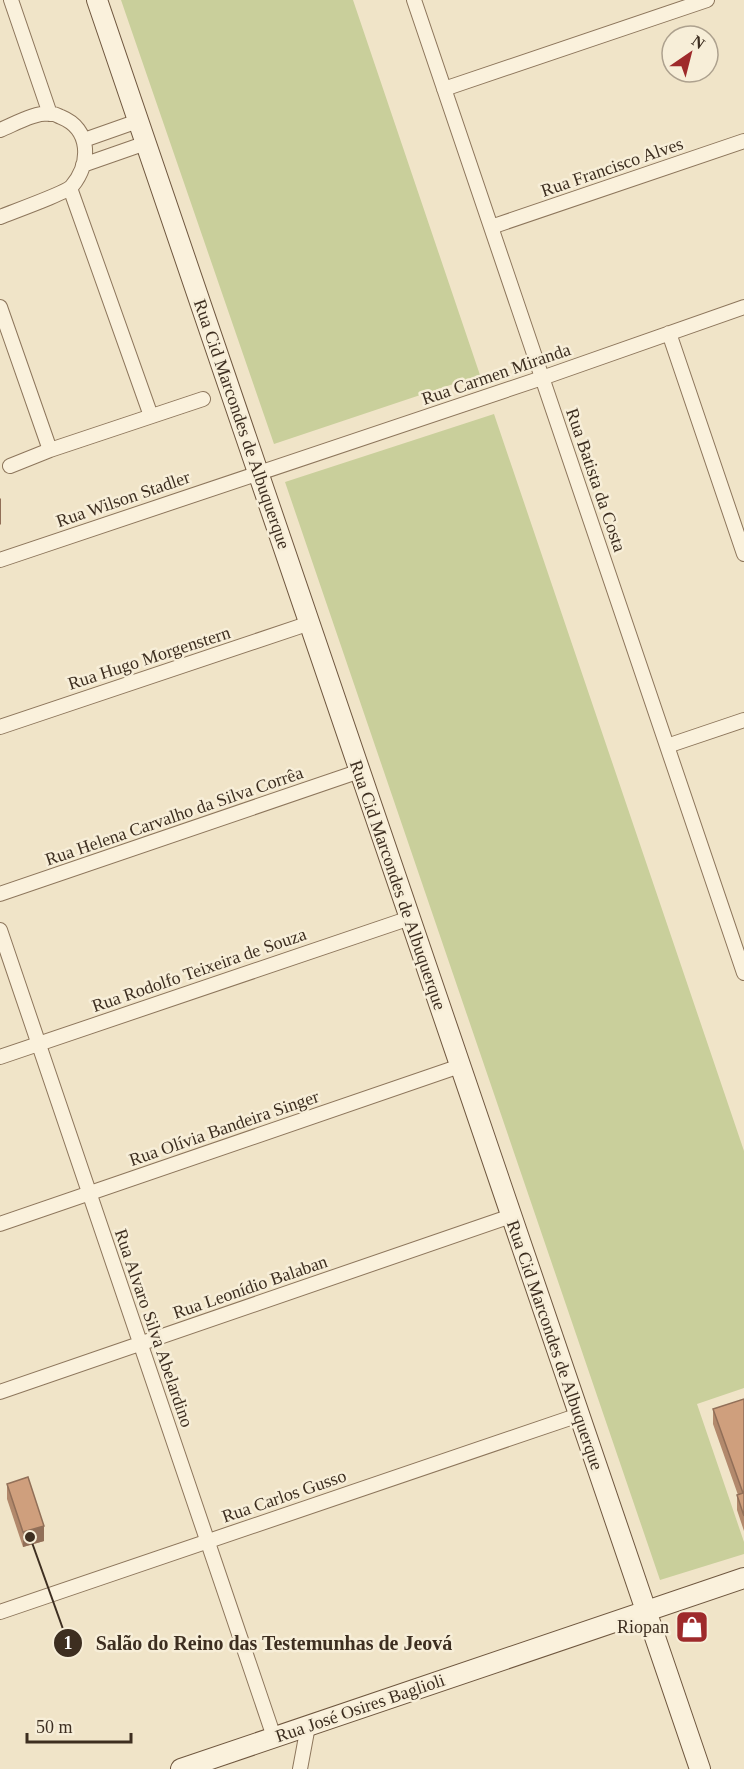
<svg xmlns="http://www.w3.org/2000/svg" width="744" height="1769" font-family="'Times New Roman',serif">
<rect width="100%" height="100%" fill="#f0e4c8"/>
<path fill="#c9cf9b" d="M 121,0 L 353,0 L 480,375 L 274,444 Z
M 494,414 L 744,1151 L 744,1388 L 697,1404 L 744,1542 L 744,1554 L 660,1580 L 285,482 Z"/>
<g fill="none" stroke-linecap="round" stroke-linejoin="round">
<defs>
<path id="street" d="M 11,0 L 50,114
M 414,0 L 744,973
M 444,89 L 707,0
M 0,130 C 15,124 36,111 53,114 C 56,114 58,116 61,117 C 91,129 91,163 72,186 C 66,193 12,212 0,217
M 84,140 L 138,121
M 83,165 L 146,143
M 70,188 L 151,416
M 491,227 L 744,141
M 0,307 L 50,450
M 669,333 L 744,554
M 10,466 L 50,450 L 203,399
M 0,560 L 542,378 L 744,307
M 0,727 L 310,623
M 667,746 L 744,720
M 0,894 L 360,771
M 0,930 L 274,1737
M 0,1057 L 410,918
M 0,1224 L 460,1066
M 0,1392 L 511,1216
M 0,1612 L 579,1415
M 300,1769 L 308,1726"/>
<path id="secondary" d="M 97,0 L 700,1769
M 181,1769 L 744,1578"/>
</defs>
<use href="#street" stroke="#8d765c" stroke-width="16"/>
<use href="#secondary" stroke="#6f573f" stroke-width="22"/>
<use href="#street" stroke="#faf1dc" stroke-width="14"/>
<use href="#secondary" stroke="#faf1dc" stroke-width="20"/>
</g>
<path fill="#b2896c" d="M 744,1399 L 744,1531 L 737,1510 L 737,1495 L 738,1495 L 713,1424 L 713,1409 Z
M 7,1484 L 44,1541 L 23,1547 L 7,1499 Z"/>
<path fill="#916f58" d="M 1,498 L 1,524 L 0,525 L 0,499 Z
M 44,1526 L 44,1541 L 23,1547 L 23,1532 Z"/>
<path fill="#cf9f7d" stroke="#916f58" stroke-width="1.5" d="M 744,1399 L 744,1516 L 737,1495 L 743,1493 L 713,1409 Z
M 28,1477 L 44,1526 L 23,1532 L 7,1484 Z"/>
<defs>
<symbol id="shop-square" viewBox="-11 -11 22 22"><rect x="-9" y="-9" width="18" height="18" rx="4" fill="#9e2a2b" stroke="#f7eed8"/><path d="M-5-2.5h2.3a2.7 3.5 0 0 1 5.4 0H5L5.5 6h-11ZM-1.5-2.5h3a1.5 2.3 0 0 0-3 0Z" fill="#fff"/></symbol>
</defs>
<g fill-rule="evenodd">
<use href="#shop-square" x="673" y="1608" width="38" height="38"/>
</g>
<g text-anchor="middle" stroke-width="5" stroke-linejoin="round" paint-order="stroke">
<g font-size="18" fill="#3d2e20" stroke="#f7eed8">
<text transform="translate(612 167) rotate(-19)" y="6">Rua Francisco Alves</text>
<text transform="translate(496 374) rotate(-19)" y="6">Rua Carmen Miranda</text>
<text transform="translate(242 424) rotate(71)" y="6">Rua Cid Marcondes de Albuquerque</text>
<text transform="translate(596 480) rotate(71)" y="6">Rua Batista da Costa</text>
<text transform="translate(123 499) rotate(-19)" y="6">Rua Wilson Stadler</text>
<text transform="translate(149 658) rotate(-18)" y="6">Rua Hugo Morgenstern</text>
<text transform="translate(174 816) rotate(-19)" y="6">Rua Helena Carvalho da Silva Corrêa</text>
<text transform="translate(398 885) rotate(71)" y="6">Rua Cid Marcondes de Albuquerque</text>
<text transform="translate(199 970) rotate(-19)" y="6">Rua Rodolfo Teixeira de Souza</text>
<text transform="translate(224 1128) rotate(-19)" y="6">Rua Olívia Bandeira Singer</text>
<text transform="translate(250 1287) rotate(-19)" y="6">Rua Leonídio Balaban</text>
<text transform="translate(154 1328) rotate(71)" y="6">Rua Alvaro Silva Abelardino</text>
<text transform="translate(555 1345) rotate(71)" y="6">Rua Cid Marcondes de Albuquerque</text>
<text transform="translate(284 1496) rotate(-19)" y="6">Rua Carlos Gusso</text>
<text transform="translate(360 1708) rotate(-19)" y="6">Rua José Osires Baglioli</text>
</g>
<g font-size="18" fill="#3d2e20" stroke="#f7eed8" text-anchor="end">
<text x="669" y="1633">Riopan</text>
</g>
</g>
<path fill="none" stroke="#3d2e20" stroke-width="2" d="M30 1537L68 1643"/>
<g fill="#3d2e20" stroke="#f7eed8" stroke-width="2">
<circle cx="30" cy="1537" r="6"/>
<circle cx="68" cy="1643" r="15"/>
</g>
<g font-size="18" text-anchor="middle" font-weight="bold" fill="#fff">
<text x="68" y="1649">1</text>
</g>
<g font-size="20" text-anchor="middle" font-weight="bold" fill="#3d2e20" stroke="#f7eed8" stroke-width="5" stroke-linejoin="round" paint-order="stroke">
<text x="274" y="1650">Salão do Reino das Testemunhas de Jeová</text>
</g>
<g transform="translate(690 54) rotate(35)"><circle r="28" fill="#f7eed8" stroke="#ada18e" stroke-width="1.5"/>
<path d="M0-4.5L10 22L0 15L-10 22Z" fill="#9e2a2b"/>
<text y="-9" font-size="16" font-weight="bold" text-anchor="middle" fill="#3d2e20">N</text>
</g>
<path d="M27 1733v9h104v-9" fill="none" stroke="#3d2e20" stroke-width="3"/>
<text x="36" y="1733" font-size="18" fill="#3d2e20" stroke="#f7eed8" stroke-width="4.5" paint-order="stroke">50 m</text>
</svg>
